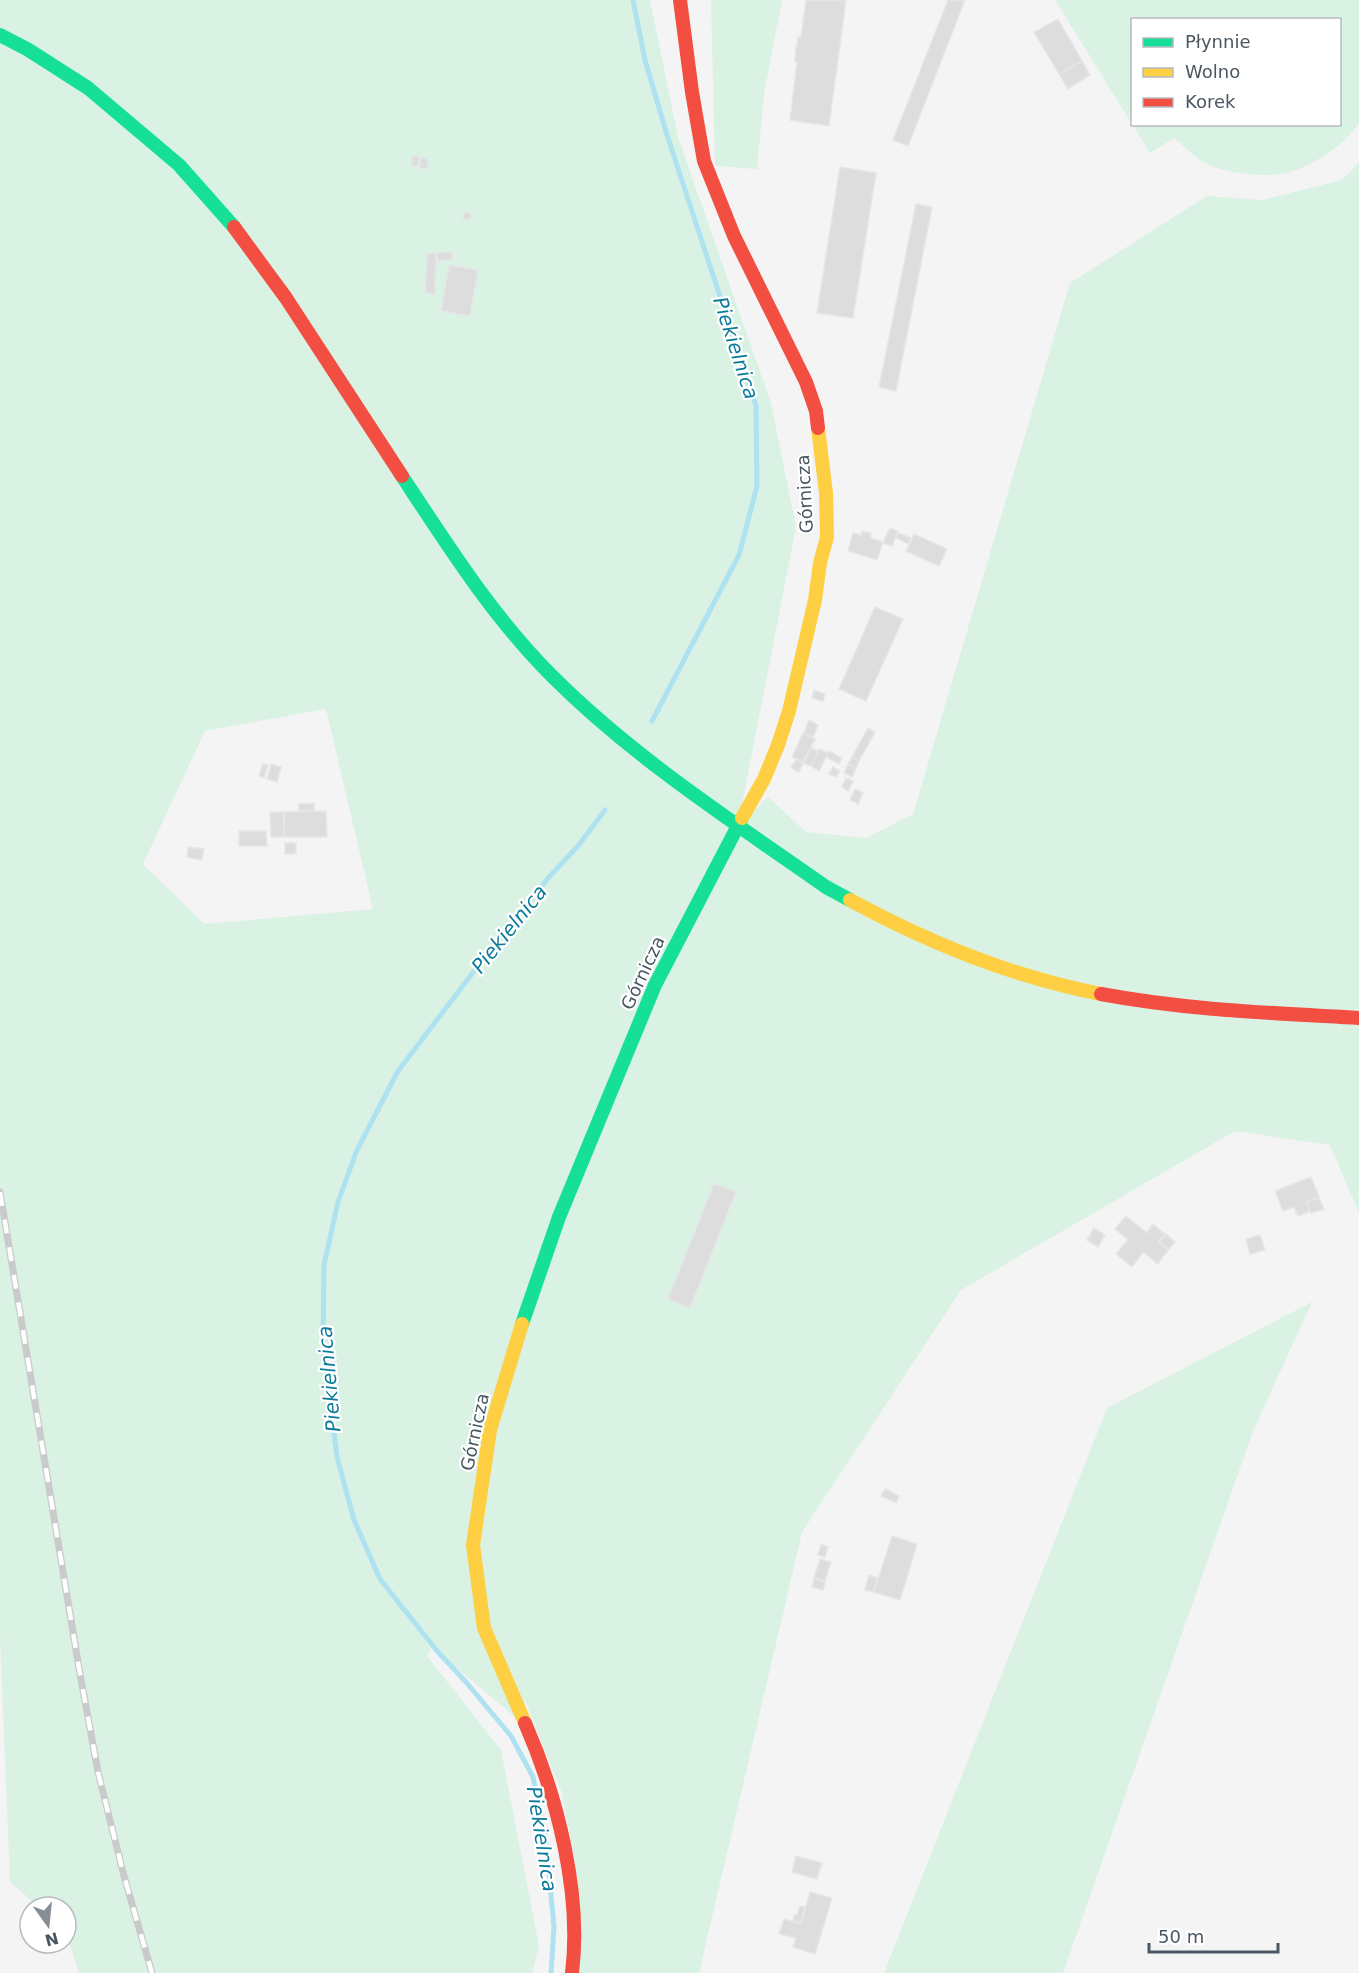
<svg xmlns="http://www.w3.org/2000/svg" width="1359" height="1973" font-family="'DejaVu Sans',sans-serif">
<rect width="100%" height="100%" fill="#f4f4f4"/>
<path fill="#d9f2e3" fill-rule="evenodd" d="M 0,0 L 650,0 L 678,137 L 771,403 L 796,527 L 738,825 L 768,797 L 806,832 L 866,838 L 913,814 L 1070,283 L 1207,196 L 1262,200 L 1342,180 L 1359,163 L 1359,1213 L 1330,1145 L 1235,1131 L 961,1290 L 802,1532 L 699,1973 L 570,1973 L 578,1878 L 562,1793 L 524,1698 L 527,1727 L 437,1651 L 392,1594 L 431,1649 L 427,1656 L 501,1750 L 539,1946 L 532,1973 L 79,1973 L 66,1932 L 66,1907 L 39,1907 L 10,1882 L 0,1637 ZM 326,709 L 373,909 L 204,924 L 143,864 L 205,731 Z
M 711,0 L 782,0 L 764,94 L 757,169 L 715,166 Z
M 1055,0 L 1359,0 L 1359,123 C 1344,145 1317,163 1293,171 C 1270,179 1228,174 1207,164 C 1195,158 1184,146 1174,138 L 1150,153 ZM 1132,20 L 1340,20 L 1340,124 L 1132,124 Z
M 1312,1302 L 1253,1431 L 1063,1973 L 884,1973 L 1107,1408 Z"/>
<g fill="none" stroke-linecap="round" stroke-linejoin="round">
<path stroke="#aee2f0" stroke-width="5" d="M 633,0 L 645,60 L 667,135 L 756,406 L 757,486 L 739,555 L 652,721
M 551,1973 L 554,1927 L 546,1840 L 533,1777 L 511,1736 L 466,1682 L 437,1651 L 380,1579 L 354,1520 L 337,1457 L 323,1345 L 324,1265 L 338,1202 L 357,1150 L 398,1071 L 497,941 L 549,877 L 578,846 L 605,810"/>
</g>
<path fill="#ddddde" stroke="#e5e6e7" stroke-width="1.5" d="M 806,0 L 846,0 L 829,126 L 790,120 L 797,62 L 795,62 L 796,47 L 797,47 L 798,37 L 801,37 Z
M 948,0 L 965,0 L 908,146 L 893,140 Z
M 1058,19 L 1082,61 L 1059,74 L 1034,32 Z
M 1082,61 L 1090,75 L 1068,89 L 1059,74 Z
M 412,156 L 419,156 L 419,166 L 412,166 Z
M 420,158 L 427,158 L 428,169 L 420,169 Z
M 840,167 L 876,173 L 853,318 L 817,313 Z
M 916,204 L 932,207 L 896,391 L 879,387 Z
M 470,212 L 471,219 L 463,220 L 463,213 Z
M 437,252 L 452,252 L 452,260 L 437,261 Z
M 427,253 L 436,253 L 435,294 L 425,293 Z
M 449,265 L 478,270 L 470,316 L 441,311 Z
M 890,528 L 898,531 L 892,546 L 883,543 Z
M 862,531 L 871,533 L 870,538 L 883,542 L 877,560 L 848,551 L 853,533 L 861,535 Z
M 899,533 L 911,538 L 908,544 L 896,538 Z
M 914,534 L 947,549 L 939,566 L 906,551 Z
M 875,607 L 903,619 L 866,701 L 839,689 Z
M 814,690 L 825,694 L 823,701 L 812,698 Z
M 809,720 L 818,725 L 813,737 L 804,733 Z
M 868,728 L 875,732 L 859,761 L 852,757 Z
M 803,733 L 815,739 L 803,762 L 792,757 Z
M 811,748 L 818,751 L 811,766 L 804,763 Z
M 819,749 L 828,753 L 819,771 L 811,766 Z
M 829,751 L 842,758 L 839,764 L 826,757 Z
M 852,757 L 859,761 L 856,768 L 848,764 Z
M 796,759 L 803,763 L 799,772 L 791,768 Z
M 263,764 L 268,765 L 264,778 L 259,776 Z
M 271,764 L 281,767 L 277,782 L 267,779 Z
M 848,764 L 856,768 L 852,777 L 844,773 Z
M 833,767 L 840,771 L 836,777 L 829,774 Z
M 846,778 L 853,781 L 848,791 L 842,787 Z
M 855,789 L 863,793 L 858,804 L 850,800 Z
M 314,803 L 314,811 L 299,811 L 299,804 Z
M 326,811 L 327,837 L 284,837 L 284,812 Z
M 270,812 L 283,812 L 284,837 L 271,837 Z
M 239,831 L 266,831 L 267,846 L 239,846 Z
M 285,843 L 296,843 L 296,854 L 285,854 Z
M 188,847 L 204,849 L 202,860 L 187,857 Z
M 1311,1177 L 1319,1197 L 1306,1202 L 1310,1211 L 1298,1216 L 1294,1207 L 1283,1211 L 1275,1191 Z
M 714,1183 L 736,1192 L 690,1308 L 668,1299 Z
M 1319,1197 L 1324,1209 L 1311,1213 L 1307,1202 Z
M 1126,1216 L 1147,1233 L 1153,1224 L 1165,1234 L 1158,1242 L 1168,1250 L 1158,1264 L 1143,1252 L 1132,1267 L 1116,1254 L 1128,1240 L 1115,1229 Z
M 1094,1228 L 1105,1235 L 1098,1247 L 1087,1240 Z
M 1166,1234 L 1175,1242 L 1169,1249 L 1160,1242 Z
M 1260,1235 L 1265,1250 L 1250,1254 L 1246,1239 Z
M 885,1489 L 899,1496 L 896,1503 L 881,1496 Z
M 892,1536 L 917,1544 L 900,1600 L 874,1592 Z
M 821,1544 L 828,1547 L 825,1557 L 818,1555 Z
M 820,1559 L 831,1562 L 825,1581 L 814,1578 Z
M 869,1575 L 878,1578 L 874,1592 L 865,1590 Z
M 814,1579 L 825,1582 L 823,1590 L 812,1587 Z
M 796,1856 L 822,1863 L 817,1879 L 792,1872 Z
M 810,1892 L 832,1898 L 815,1954 L 793,1947 L 796,1938 L 779,1934 L 784,1919 L 801,1924 Z
M 800,1906 L 805,1907 L 801,1923 L 793,1921 L 795,1914 L 797,1915 Z"/>
<g fill="none" stroke-linecap="round" stroke-linejoin="round">
<path stroke="#16e098" stroke-width="14" d="M 0,35 L 27,49 L 88,88 L 179,165 L 234,227
M 402,476 C 448,546 493,617 552,676 C 634,758 732,821 826,887 L 850,900
M 522,1324 L 559,1217 L 655,985 L 742,818"/>
<path stroke="#ffcf43" stroke-width="14" d="M 742,818 L 764,779 L 778,745 L 789,711 L 815,600 L 820,563 L 827,537 L 826,493 L 818,428
M 850,900 C 929,943 1012,977 1101,994
M 522,1324 L 490,1430 L 473,1545 L 484,1628 L 525,1723"/>
<path stroke="#f24e42" stroke-width="14" d="M 680,0 L 692,92 L 704,161 L 734,236 L 806,382 L 816,411 L 818,428
M 234,227 L 286,298 L 402,476
M 1101,994 C 1186,1010 1273,1013 1359,1018
M 525,1723 C 557,1796 582,1893 572,1973"/>
<defs>
<path id="rail" d="M 0,1192 L 79,1668 L 98,1772 L 124,1876 L 152,1973"/>
</defs>
<use href="#rail" stroke="#c9cacc" stroke-width="7"/>
<use href="#rail" stroke="#fff" stroke-width="4.5" stroke-dasharray="14" stroke-linecap="butt"/>
</g>
<g text-anchor="middle" stroke-width="4.5" stroke-linejoin="round" paint-order="stroke">
<g font-size="18" fill="#4a5661" stroke="#fff">
<text transform="translate(805 494) rotate(-93)" y="6">Górnicza</text>
<text transform="translate(643 973) rotate(-65)" y="6">Górnicza</text>
<text transform="translate(475 1432) rotate(-78)" y="6">Górnicza</text>
</g>
<g font-size="20" font-style="italic" fill="#0c7c9b" stroke="#fff">
<text transform="translate(736 348) rotate(72)" y="7">Piekielnica</text>
<text transform="translate(509 929) rotate(-51)" y="7">Piekielnica</text>
<text transform="translate(329 1379) rotate(-95)" y="7">Piekielnica</text>
<text transform="translate(542 1839) rotate(81)" y="7">Piekielnica</text>
</g>
</g>
<rect x="1131" y="18" width="210" height="108" fill="#ffffff" stroke="#b7bbc0" stroke-width="1.5"/>
<rect x="1143" y="38" width="30" height="9" fill="#16e098" stroke="#b7bbc0" stroke-width="1.5"/>
<text x="1185" y="48" font-size="18" fill="#4a5661">Płynnie</text>
<rect x="1143" y="68" width="30" height="9" fill="#ffcf43" stroke="#b7bbc0" stroke-width="1.5"/>
<text x="1185" y="78" font-size="18" fill="#4a5661">Wolno</text>
<rect x="1143" y="98" width="30" height="9" fill="#f24e42" stroke="#b7bbc0" stroke-width="1.5"/>
<text x="1185" y="108" font-size="18" fill="#4a5661">Korek</text>
<g transform="translate(48 1925) rotate(165)"><circle r="28" fill="#ffffff" stroke="#b7bbc0" stroke-width="1.5"/>
<path d="M0-4.5L10 22L0 15L-10 22Z" fill="#868d94"/>
<text y="-9" font-size="16" font-weight="bold" text-anchor="middle" fill="#4a5661">N</text>
</g>
<path d="M1149 1943v9h129v-9" fill="none" stroke="#4a5661" stroke-width="3"/>
<text x="1158" y="1943" font-size="18" fill="#4a5661" stroke="#ffffff" stroke-width="4.5" paint-order="stroke">50 m</text>
</svg>
